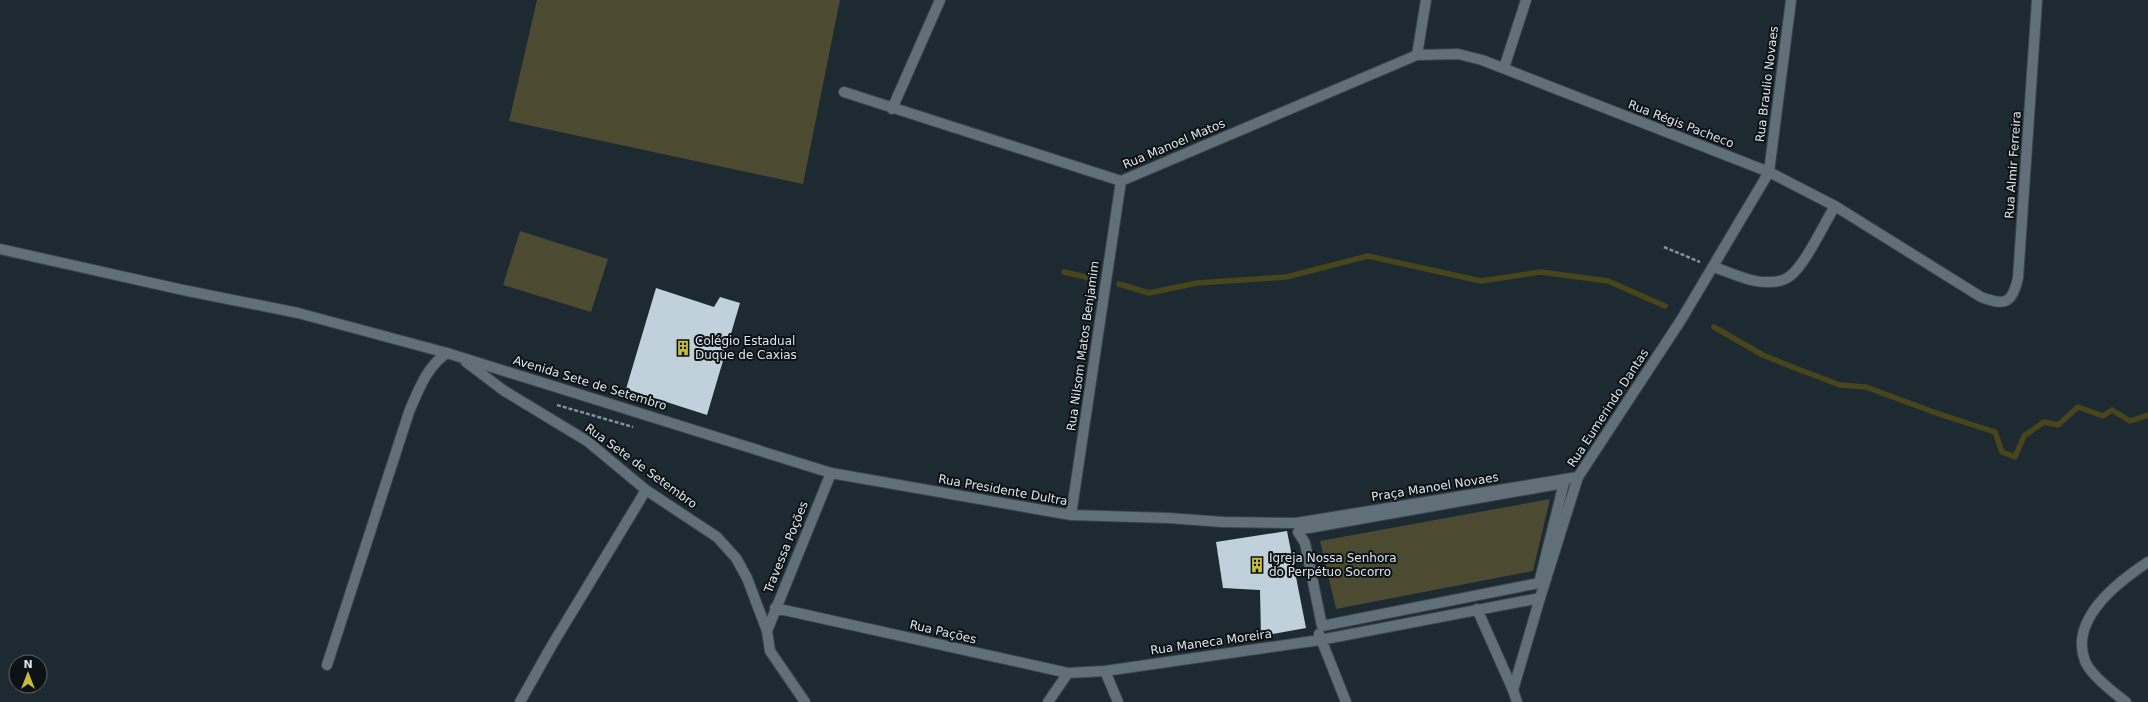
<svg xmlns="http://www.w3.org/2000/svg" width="2148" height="702" font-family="'DejaVu Sans',sans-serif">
<rect width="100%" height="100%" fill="#1d2a32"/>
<path fill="#4c4a31" d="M 537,0 L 840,0 L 803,184 L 509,121 Z
M 520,231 L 608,259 L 591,312 L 503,285 Z
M 1550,499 L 1533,571 L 1336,609 L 1320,541 Z"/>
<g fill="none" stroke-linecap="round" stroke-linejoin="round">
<path stroke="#48451a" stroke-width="5.5" d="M 1064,272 L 1090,278
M 1119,284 L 1149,293 L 1197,283 L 1286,277 L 1368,256 L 1481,281 L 1541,272 L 1608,281 L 1665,306
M 1714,327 L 1763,355 L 1795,368 L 1840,385 L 1866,387 L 1939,414 L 1995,432 L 2002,452 L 2015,457 L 2024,436 L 2044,422 L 2058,425 L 2078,407 L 2103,416 L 2112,410 L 2130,421 L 2148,415"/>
</g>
<path fill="#c1d1db" d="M 656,288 L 714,307 L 720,297 L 740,303 L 707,415 L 626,389 Z
M 1287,531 L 1306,628 L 1261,636 L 1260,590 L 1223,588 L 1216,542 Z"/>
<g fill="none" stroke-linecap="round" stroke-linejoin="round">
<defs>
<path id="street" d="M 1417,55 L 1426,0
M 1504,68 L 1526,0
M 844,92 L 1121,181 L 1417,55 L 1458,54 L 1482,60 L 1769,172 L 1835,206 L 1981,297 C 2005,306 2012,304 2018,278 L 2037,0
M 892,109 L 940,0
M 0,249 L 183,290 L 298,313 L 447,353 L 831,473 L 1071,515 L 1168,518 L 1223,522 L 1296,523 L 1578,477
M 1714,267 C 1731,273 1751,283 1770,282 C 1777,282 1784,281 1790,276 C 1805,265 1824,224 1835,206
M 466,362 L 503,390 L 587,441 L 646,490 L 717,537 L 736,558 L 747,578 L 767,631 L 770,651 L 805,702
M 1564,483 L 1539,583 L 1322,626 L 1305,543 L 1298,532 L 1303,529 Z
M 1071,515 L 1121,181
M 775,608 L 1068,673 L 1105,671 L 1320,640 L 1540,598
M 1477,609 L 1513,690
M 767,631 L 831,473
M 1319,634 L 1346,702
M 327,665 L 409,412 C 418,391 427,366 447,353
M 1105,671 L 1118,702
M 520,702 L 552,645 L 646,490
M 1048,702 L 1068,673
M 2126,702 C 2114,693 2090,674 2085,661 C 2069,619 2118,582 2148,562"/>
<path id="secondary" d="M 1517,702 L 1513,690 L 1540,598 L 1578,477 L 1681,320 L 1769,172 L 1791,0"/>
</defs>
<use href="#street" stroke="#3a454b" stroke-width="12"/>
<use href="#secondary" stroke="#3a454b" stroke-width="12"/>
<path stroke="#869097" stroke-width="2.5" stroke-dasharray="4 2" stroke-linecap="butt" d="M 1664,247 L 1700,262
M 557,405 L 633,427"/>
<use href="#street" stroke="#606f78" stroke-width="10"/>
<use href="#secondary" stroke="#606f78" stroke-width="10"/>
</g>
<defs>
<symbol id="building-bare" viewBox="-9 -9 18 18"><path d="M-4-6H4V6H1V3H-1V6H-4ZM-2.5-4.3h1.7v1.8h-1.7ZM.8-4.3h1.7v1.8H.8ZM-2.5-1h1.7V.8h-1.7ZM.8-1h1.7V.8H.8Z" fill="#c6bc3c" stroke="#0c1215" stroke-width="2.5" paint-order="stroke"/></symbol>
</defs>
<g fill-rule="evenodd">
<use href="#building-bare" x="672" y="337" width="22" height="22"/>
<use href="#building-bare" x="1246" y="554" width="22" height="22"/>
</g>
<g text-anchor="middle" stroke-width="4" stroke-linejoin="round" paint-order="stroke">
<g font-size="12" fill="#dde5ea" stroke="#0c1215">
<text transform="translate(1767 84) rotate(-83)" y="4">Rua Braulio Novaes</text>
<text transform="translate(1681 124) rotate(21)" y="4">Rua Régis Pacheco</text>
<text transform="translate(1174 144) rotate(-23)" y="4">Rua Manoel Matos</text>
<text transform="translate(2013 165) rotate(-86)" y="4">Rua Almir Ferreira</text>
<text transform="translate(1083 346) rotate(-82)" y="4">Rua Nilsom Matos Benjamim</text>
<text transform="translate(590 383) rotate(17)" y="4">Avenida Sete de Setembro</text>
<text transform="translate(1608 408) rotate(-57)" y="4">Rua Eumerindo Dantas</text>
<text transform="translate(641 466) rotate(36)" y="4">Rua Sete de Setembro</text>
<text transform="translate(1435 487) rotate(-9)" y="4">Praça Manoel Novaes</text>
<text transform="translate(1003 490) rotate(10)" y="4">Rua Presidente Dultra</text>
<text transform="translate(786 547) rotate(-68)" y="4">Travessa Poções</text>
<text transform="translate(943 632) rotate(13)" y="4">Rua Pações</text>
<text transform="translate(1211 642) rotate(-8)" y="4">Rua Maneca Moreira</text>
</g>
<g font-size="12" fill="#dde5ea" stroke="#0c1215" text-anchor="start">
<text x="695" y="345">Colégio Estadual<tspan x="695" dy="14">Duque de Caxias</tspan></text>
<text x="1269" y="562">Igreja Nossa Senhora<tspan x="1269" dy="14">do Perpétuo Socorro</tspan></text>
</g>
</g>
<g transform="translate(28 674)"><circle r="19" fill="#0c1215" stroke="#60666a"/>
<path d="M0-3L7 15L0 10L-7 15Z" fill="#c6bc3c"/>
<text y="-6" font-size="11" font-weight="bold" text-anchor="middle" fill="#dde5ea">N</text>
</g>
</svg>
